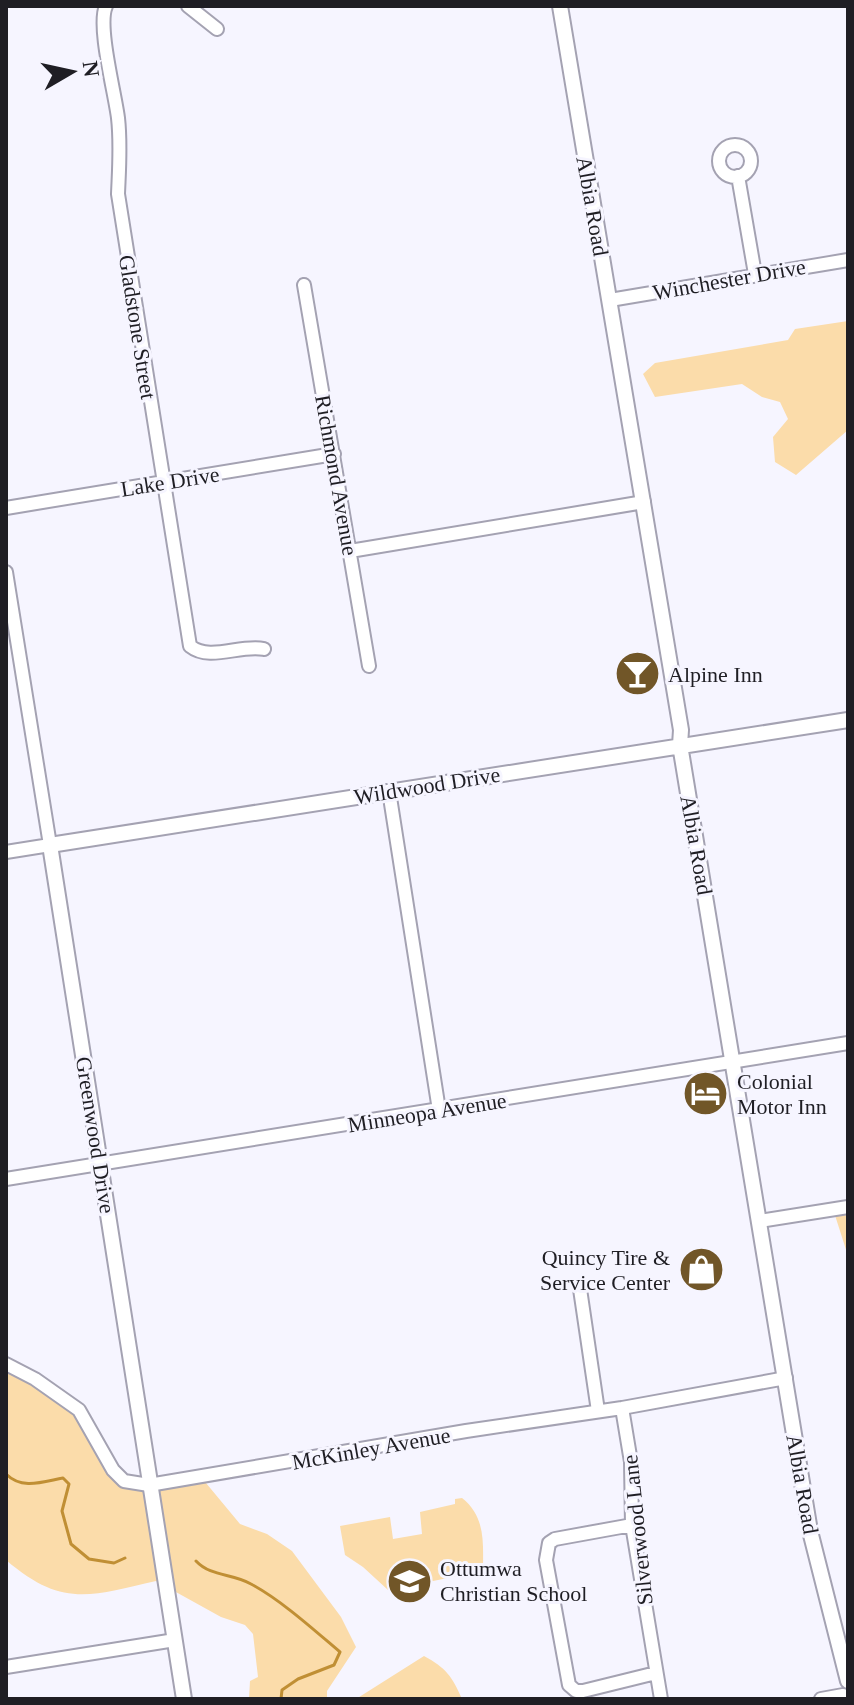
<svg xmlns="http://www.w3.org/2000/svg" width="854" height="1705" font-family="'Times New Roman',serif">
<rect width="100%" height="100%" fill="#f6f5ff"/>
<path fill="#fbdcaa" d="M 848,321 L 848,430 L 796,475 L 775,462 L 773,437 L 788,419 L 780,402 L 762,397 L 742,384 L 655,397 L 643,374 L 655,363 L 788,340 L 795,329 Z
M 848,1207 L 848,1256 L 833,1209 Z
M 6,1364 L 79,1410 L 124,1481 L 201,1477 L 240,1524 L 267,1534 L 292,1551 L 341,1617 L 356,1647 L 327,1691 L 327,1699 L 249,1699 L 250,1681 L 258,1677 L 253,1634 L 245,1625 L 221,1617 L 156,1581 C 90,1596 62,1608 6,1560 Z
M 462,1498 C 486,1517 483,1543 483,1571 L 388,1590 L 363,1567 L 345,1555 L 340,1526 L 390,1517 L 393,1539 L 422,1534 L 420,1512 L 455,1504 L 455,1499 Z
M 424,1656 C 446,1668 452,1676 462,1699 L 356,1699 Z"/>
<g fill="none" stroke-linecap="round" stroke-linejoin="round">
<path stroke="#c08f34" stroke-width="3" d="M 6,1421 L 6,1474 C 22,1490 42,1482 63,1478 L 69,1484 L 62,1511 L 71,1544 L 89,1559 L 114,1563 L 125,1558
M 196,1561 C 211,1577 232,1573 251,1584 C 281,1600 314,1630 340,1652 L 334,1665 L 298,1679 L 282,1690 L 281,1699"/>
<defs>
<path id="minor" d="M 106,6 C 97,26 115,93 118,118 C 121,144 119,169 118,194 L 190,646 C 210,662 240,644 264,649
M 188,6 L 217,29
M719 161a16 16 0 1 1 32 0a16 16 0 1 1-32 0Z
M 738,176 L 755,274
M 304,285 L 369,666
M 610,300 L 848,260
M 6,508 L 334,454
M 350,551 L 644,502
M 6,572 L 50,845 L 6,852
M 389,791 L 439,1110
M 6,1179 L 848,1043
M 760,1221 L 848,1207
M 580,1289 L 598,1411
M 6,1364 L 35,1379 L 79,1410 L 113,1470 L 124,1481 L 149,1485 L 466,1431 L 622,1408 L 786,1378
M 622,1408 L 631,1462 L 632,1525 L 661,1699
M 632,1525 L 555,1539 L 549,1543 L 546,1560 L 569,1685 L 576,1691 L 583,1691 L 656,1673
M 6,1667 L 175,1640
M 821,1699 L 843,1695 L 848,1699"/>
<path id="tertiary" d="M 560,6 L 681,730 L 680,745 L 810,1531 L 848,1681
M 184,1699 L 50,845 L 848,720"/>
</defs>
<use href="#minor" stroke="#a4a2b2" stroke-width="16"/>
<use href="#tertiary" stroke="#a4a2b2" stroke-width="18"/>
<use href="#minor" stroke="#fff" stroke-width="12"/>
<use href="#tertiary" stroke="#fff" stroke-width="14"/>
</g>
<defs>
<symbol id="bar-disc" viewBox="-11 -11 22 22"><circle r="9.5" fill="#715628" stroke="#f6f5ff"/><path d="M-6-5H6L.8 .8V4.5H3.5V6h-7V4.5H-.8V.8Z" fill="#fff"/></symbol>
<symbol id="hotel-disc" viewBox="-11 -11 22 22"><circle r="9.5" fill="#715628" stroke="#f6f5ff"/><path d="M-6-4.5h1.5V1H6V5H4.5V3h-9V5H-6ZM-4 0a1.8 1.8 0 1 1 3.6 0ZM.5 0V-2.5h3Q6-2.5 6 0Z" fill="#fff"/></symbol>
<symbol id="shop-disc" viewBox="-11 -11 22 22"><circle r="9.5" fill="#715628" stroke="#f6f5ff"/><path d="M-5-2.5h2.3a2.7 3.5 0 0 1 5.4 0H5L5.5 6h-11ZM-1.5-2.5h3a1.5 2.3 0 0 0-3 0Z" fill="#fff"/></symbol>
<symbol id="school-disc" viewBox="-11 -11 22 22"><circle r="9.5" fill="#715628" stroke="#f6f5ff"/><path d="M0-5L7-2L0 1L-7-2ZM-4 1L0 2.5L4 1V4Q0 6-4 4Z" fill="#fff"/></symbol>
</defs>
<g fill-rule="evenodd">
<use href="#bar-disc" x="612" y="648" width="51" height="51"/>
<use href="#hotel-disc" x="680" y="1068" width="51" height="51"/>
<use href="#shop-disc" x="676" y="1244" width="51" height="51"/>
<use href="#school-disc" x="384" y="1556" width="51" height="51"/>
</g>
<g text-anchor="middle" stroke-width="6" stroke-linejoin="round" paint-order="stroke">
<g font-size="22" fill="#1f1e24" stroke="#f6f5ff">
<text transform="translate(593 206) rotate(80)" y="8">Albia Road</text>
<text transform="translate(729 279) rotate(-10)" y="8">Winchester Drive</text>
<text transform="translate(138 327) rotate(81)" y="8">Gladstone Street</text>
<text transform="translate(337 475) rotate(80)" y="8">Richmond Avenue</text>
<text transform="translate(170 481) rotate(-9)" y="8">Lake Drive</text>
<text transform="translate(427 785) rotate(-9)" y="8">Wildwood Drive</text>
<text transform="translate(697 845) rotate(80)" y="8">Albia Road</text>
<text transform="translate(427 1112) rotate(-9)" y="8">Minneopa Avenue</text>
<text transform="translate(96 1135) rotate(81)" y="8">Greenwood Drive</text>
<text transform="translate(371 1448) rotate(-10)" y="8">McKinley Avenue</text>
<text transform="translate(803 1484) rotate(80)" y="8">Albia Road</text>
<text transform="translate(637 1530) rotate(-96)" y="8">Silverwood Lane</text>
</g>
<g font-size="22" fill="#1f1e24" stroke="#f6f5ff" text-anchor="start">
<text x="668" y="682">Alpine Inn</text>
<text x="737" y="1089">Colonial<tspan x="737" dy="25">Motor Inn</tspan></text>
<text x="670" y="1265" text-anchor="end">Quincy Tire &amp;<tspan x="670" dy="25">Service Center</tspan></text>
<text x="440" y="1576">Ottumwa<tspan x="440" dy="25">Christian School</tspan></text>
</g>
</g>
<rect width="854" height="1705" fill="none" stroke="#1f1e24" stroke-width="16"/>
<g transform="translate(72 72) rotate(81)" stroke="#f6f5ff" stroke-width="6" paint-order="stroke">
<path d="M0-6L14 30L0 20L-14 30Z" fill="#1f1e24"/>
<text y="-12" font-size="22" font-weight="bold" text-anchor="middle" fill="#1f1e24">N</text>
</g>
</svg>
